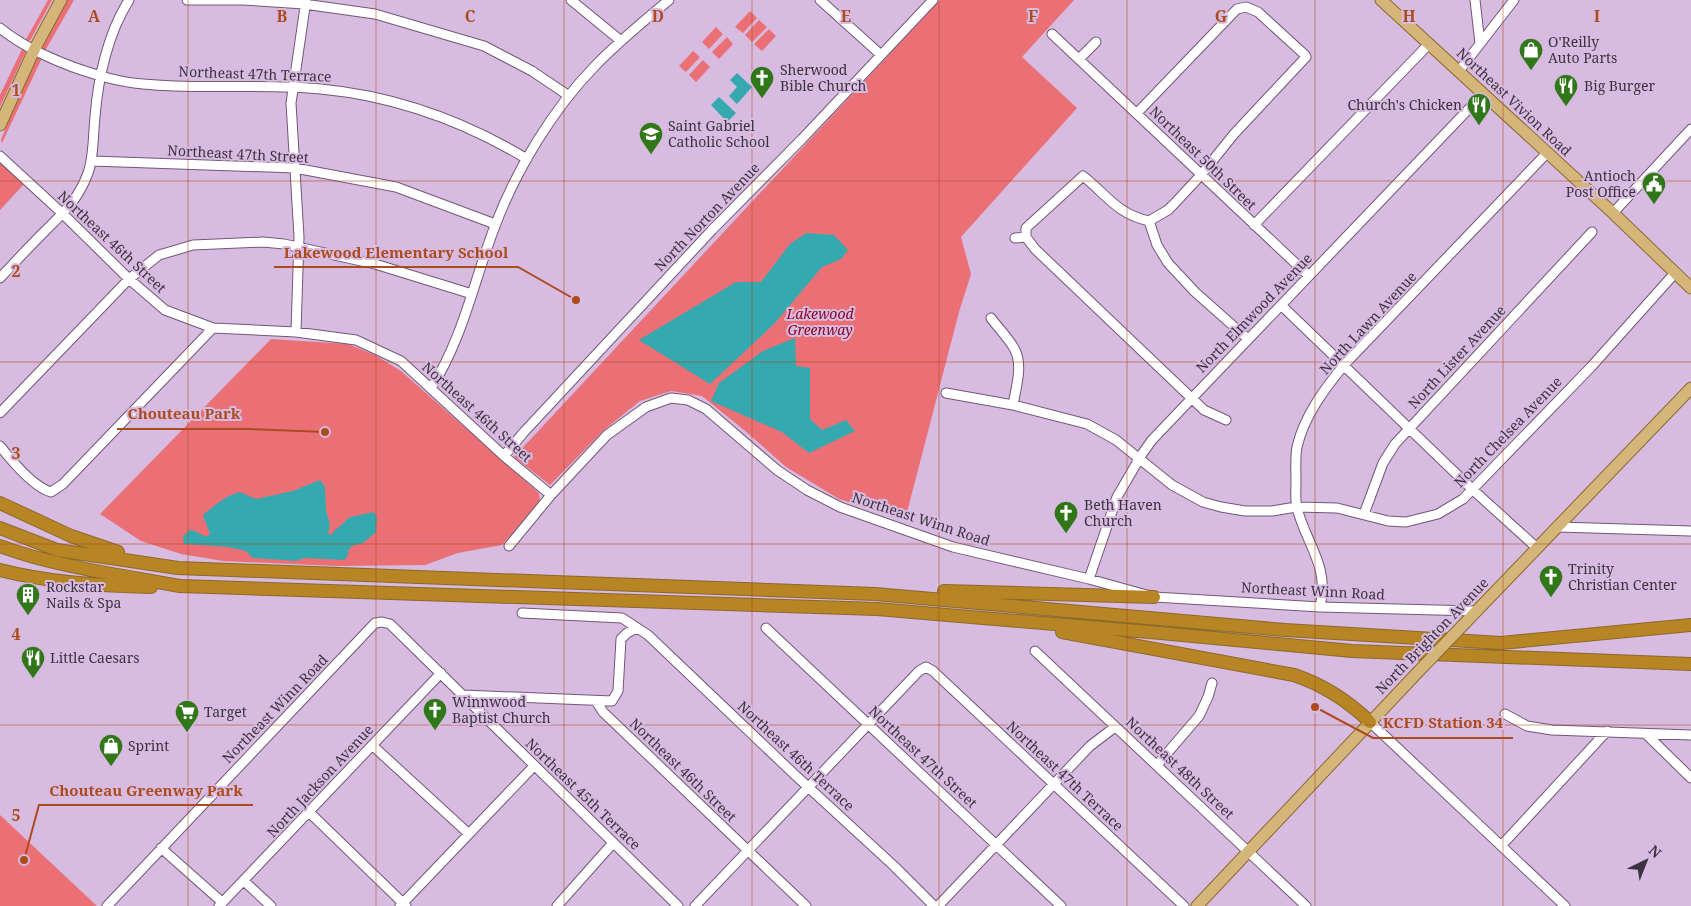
<svg xmlns="http://www.w3.org/2000/svg" width="1691" height="906" font-family="'Noto Serif',serif">
<rect width="100%" height="100%" fill="#d8bbe0"/>
<path fill="#ea7075" d="M 48,0 L 52,0 L 31,39 L 28,42 L 25,41 Z
M 67,0 L 74,0 L 45,51 L 42,48 L 42,46 Z
M 940,0 L 1074,0 L 1022,57 L 1077,108 L 961,237 L 971,274 L 959,312 L 905,520 L 839,499 L 786,467 L 744,430 L 702,396 L 671,391 L 640,401 L 604,430 L 550,485 L 514,457 Z
M 750,11 L 757,18 L 743,33 L 735,27 Z
M 759,20 L 767,27 L 752,42 L 745,35 Z
M 716,27 L 723,34 L 709,49 L 702,42 Z
M 769,29 L 776,36 L 762,51 L 754,44 Z
M 727,37 L 733,44 L 719,59 L 712,52 Z
M 23,47 L 26,51 L 0,107 L 0,95 Z
M 693,51 L 700,57 L 686,72 L 679,66 Z
M 39,57 L 42,58 L 2,143 L 1,140 L 17,100 L 36,59 Z
M 703,60 L 710,67 L 696,82 L 689,75 Z
M 0,161 L 25,183 L 0,210 Z
M 271,339 L 348,344 L 375,355 L 401,371 L 539,493 L 540,502 L 502,545 L 458,553 L 425,565 L 337,566 L 223,561 L 181,554 L 141,541 L 100,514 Z
M 0,815 L 97,906 L 0,906 Z"/>
<path fill="#34aab0" d="M 737,73 L 752,87 L 737,104 L 729,96 L 737,87 L 730,80 Z
M 719,97 L 736,113 L 727,122 L 711,105 Z
M 806,233 L 834,235 L 848,250 L 841,259 L 822,267 L 774,324 L 710,384 L 639,340 L 736,282 L 761,282 L 790,244 Z
M 795,338 L 796,366 L 810,368 L 810,419 L 822,430 L 846,420 L 855,431 L 809,453 L 782,432 L 711,401 L 719,383 L 763,351 Z
M 320,480 L 325,487 L 326,511 L 330,524 L 328,534 L 330,535 L 350,517 L 374,512 L 377,518 L 376,532 L 363,543 L 352,546 L 349,549 L 347,557 L 344,560 L 305,558 L 296,561 L 253,558 L 246,551 L 228,547 L 184,544 L 183,537 L 189,530 L 195,531 L 206,537 L 210,534 L 203,515 C 215,505 225,496 240,492 L 256,499 L 293,491 Z"/>
<g fill="none" stroke-linecap="round" stroke-linejoin="round">
<defs>
<path id="minor" d="M 187,0 L 243,0 L 304,4 L 375,14 L 484,46 L 532,71 L 569,96
M 571,0 L 621,41
M 820,0 L 881,55
M 1475,0 L 1480,43
M 0,28 C 22,46 47,57 73,67 C 96,75 118,82 143,84 C 202,90 262,83 321,89 C 394,96 464,121 527,159
M 1052,34 L 1309,276
M 1079,59 L 1096,42
M 1459,71 L 1514,0
M 1137,113 L 1237,9 L 1246,7 L 1258,12 L 1305,55 L 1306,57
M 0,156 L 63,214 L 129,279 L 165,310 L 213,328 L 296,332 L 356,340 L 401,361 L 504,456 L 551,495
M 92,161 L 295,168 L 396,187 L 495,224
M 1613,213 L 1691,129
M 1149,221 L 1168,210 L 1174,204 L 1201,175 L 1234,134 L 1306,57
M 1254,225 L 1428,45
M 1026,237 L 1026,228 L 1083,176 C 1107,195 1117,214 1149,221 L 1157,245 L 1168,263 L 1195,292 L 1248,339
M 1026,237 L 1035,249 L 1204,410 L 1226,420
M 1015,238 L 1026,237
M 0,278 C 15,262 30,246 45,231 C 64,212 78,200 88,173 C 94,156 93,135 95,117 C 98,78 108,33 129,0
M 1281,305 L 1472,489 L 1537,548
M 991,318 C 998,328 1009,338 1015,350 C 1023,366 1016,387 1013,405
M 296,332 L 299,237 L 291,103 L 306,0
M 431,388 C 463,339 474,280 495,226 C 516,170 553,109 595,66 C 618,42 644,21 669,0
M 946,393 L 1013,405 L 1087,424 L 1116,440 L 1172,485 L 1203,502 L 1221,507 L 1245,511 L 1272,511 L 1296,507 L 1337,508 L 1388,521 L 1406,522 L 1438,514 L 1463,499 L 1591,367 L 1675,273
M 0,413 L 129,279 L 159,255 L 193,245 L 263,242 L 284,244 L 375,264 L 472,294
M 0,446 C 11,460 33,487 51,492 L 63,484 L 213,328
M 504,456 L 524,432 L 712,230 L 802,139 L 933,0
M 1364,514 L 1383,463 L 1395,444 L 1592,232
M 1558,527 L 1691,531
M 509,546 L 551,495 L 607,435 L 646,407 L 671,398 L 688,400 L 706,409 L 777,470 L 807,490 L 840,507 L 953,547 L 1089,579 L 1154,597 L 1320,607 L 1475,611
M 1089,579 L 1117,497 L 1142,454 L 1152,440 L 1483,94
M 1320,607 C 1330,566 1306,544 1297,508 C 1295,500 1296,490 1296,481 C 1296,470 1295,458 1297,447 C 1304,416 1325,388 1345,364 L 1547,153
M 522,613 L 622,618 L 648,635 L 794,774 L 894,866 L 934,906
M 766,628 L 1061,906
M 1035,651 L 1306,906
M 463,695 L 612,701 L 618,691 L 621,639 L 627,633 L 637,628
M 596,701 L 603,712 L 806,906
M 1505,714 L 1527,726 L 1552,730 L 1691,735
M 1370,722 L 1565,906
M 1646,734 L 1691,778
M 372,745 L 469,834
M 1157,765 L 1199,716 L 1208,697 L 1212,683
M 309,812 L 406,906
M 1501,846 L 1607,731
M 161,848 L 222,902
M 244,881 L 271,906
M 107,906 L 375,623 L 382,622 L 390,624 L 678,906
M 219,906 L 441,673
M 400,906 L 534,766
M 557,906 L 613,843
M 695,906 L 919,671 L 926,667 L 933,671 L 1184,906
M 938,906 L 1090,746 L 1115,727"/>
<path id="major" d="M 1381,0 L 1613,213 L 1691,288
M 0,125 L 34,50 L 61,0
M 1465,623 L 1691,388
M 1197,906 L 1416,674"/>
<path id="highway" d="M 0,503 L 71,536 L 118,552
M 0,528 L 57,550 L 178,568 L 875,594 L 1285,630 L 1501,643 L 1691,625
M 0,546 C 57,567 120,575 180,586 L 877,609 L 1161,633 L 1352,651 L 1691,664
M 0,570 C 47,582 103,586 151,587
M 944,591 L 1154,597
M 1062,632 L 1294,675 C 1324,685 1347,700 1370,722"/>
</defs>
<use href="#minor" stroke="#715777" stroke-width="11"/>
<use href="#major" stroke="#8c682d" stroke-width="13"/>
<use href="#highway" stroke="#8c682d" stroke-width="14"/>
<use href="#minor" stroke="#fff" stroke-width="9"/>
<use href="#major" stroke="#d4b67b" stroke-width="11"/>
<use href="#highway" stroke="#b78523" stroke-width="12"/>
<defs>
<path id="major-bridge" d="M 1416,674 L 1465,623"/>
</defs>
<use href="#major-bridge" stroke="#8c682d" stroke-width="13" stroke-linecap="butt"/>
<use href="#major-bridge" stroke="#d4b67b" stroke-width="11"/>
</g>
<path fill="none" stroke="#ac4b1e" stroke-width="1" stroke-opacity="0.55" d="M 188,0 L 188,906M 376,0 L 376,906M 564,0 L 564,906M 752,0 L 752,906M 939,0 L 939,906M 1127,0 L 1127,906M 1315,0 L 1315,906M 1503,0 L 1503,906M 0,181 L 1691,181M 0,362 L 1691,362M 0,544 L 1691,544M 0,725 L 1691,725"/>
<defs>
<symbol id="shop-pin" viewBox="-11 -11 22 30"><path d="M0 17L-7.5 6A9.5 9.5 0 1 1 7.5 6Z" fill="#307719" stroke="#d8bbe0"/><path d="M-5-2.5h2.3a2.7 3.5 0 0 1 5.4 0H5L5.5 6h-11ZM-1.5-2.5h3a1.5 2.3 0 0 0-3 0Z" fill="#fff"/></symbol>
<symbol id="church-pin" viewBox="-11 -11 22 30"><path d="M0 17L-7.5 6A9.5 9.5 0 1 1 7.5 6Z" fill="#307719" stroke="#d8bbe0"/><path d="M-1.2-6h2.4v3.5h3.3v2.4h-3.3V6h-2.4V-.1h-3.3v-2.4h3.3Z" fill="#fff"/></symbol>
<symbol id="restaurant-pin" viewBox="-11 -11 22 30"><path d="M0 17L-7.5 6A9.5 9.5 0 1 1 7.5 6Z" fill="#307719" stroke="#d8bbe0"/><path d="M-5-6h1v4h1v-4h1v4h1v-4h1v5L-1.5 .5V6h-2V.5L-5-1ZM5-6V6H3V1.5H1.5Q1.5-4 5-6Z" fill="#fff"/></symbol>
<symbol id="school-pin" viewBox="-11 -11 22 30"><path d="M0 17L-7.5 6A9.5 9.5 0 1 1 7.5 6Z" fill="#307719" stroke="#d8bbe0"/><path d="M0-5L7-2L0 1L-7-2ZM-4 1L0 2.5L4 1V4Q0 6-4 4Z" fill="#fff"/></symbol>
<symbol id="civic-pin" viewBox="-11 -11 22 30"><path d="M0 17L-7.5 6A9.5 9.5 0 1 1 7.5 6Z" fill="#307719" stroke="#d8bbe0"/><path d="M-.6-6.5H3V-4.5H.6V-3L4-1V1h2V6H-6V1h2V-1L-.6-3ZM-1.2 2.5V6h2.4V2.5Z" fill="#fff"/></symbol>
<symbol id="building-pin" viewBox="-11 -11 22 30"><path d="M0 17L-7.5 6A9.5 9.5 0 1 1 7.5 6Z" fill="#307719" stroke="#d8bbe0"/><path d="M-4-6H4V6H1V3H-1V6H-4ZM-2.5-4.3h1.7v1.8h-1.7ZM.8-4.3h1.7v1.8H.8ZM-2.5-1h1.7V.8h-1.7ZM.8-1h1.7V.8H.8Z" fill="#fff"/></symbol>
<symbol id="supermarket-pin" viewBox="-11 -11 22 30"><path d="M0 17L-7.5 6A9.5 9.5 0 1 1 7.5 6Z" fill="#307719" stroke="#d8bbe0"/><path d="M-6-5.5h2.5l.6 2H6L4.5 2H-2.5L-4.4-4H-6ZM-1.5 3.2a1.3 1.3 0 1 0 .1 0ZM3 3.2a1.3 1.3 0 1 0 .1 0Z" fill="#fff"/></symbol>
</defs>
<g fill-rule="evenodd">
<use href="#shop-pin" x="1517" y="36" width="28" height="38"/>
<use href="#church-pin" x="748" y="64" width="28" height="38"/>
<use href="#restaurant-pin" x="1552" y="72" width="28" height="38"/>
<use href="#restaurant-pin" x="1465" y="91" width="28" height="38"/>
<use href="#school-pin" x="637" y="120" width="28" height="38"/>
<use href="#civic-pin" x="1640" y="170" width="28" height="38"/>
<use href="#church-pin" x="1052" y="499" width="28" height="38"/>
<use href="#church-pin" x="1537" y="563" width="28" height="38"/>
<use href="#building-pin" x="14" y="581" width="28" height="38"/>
<use href="#restaurant-pin" x="19" y="644" width="28" height="38"/>
<use href="#church-pin" x="421" y="696" width="28" height="38"/>
<use href="#supermarket-pin" x="173" y="698" width="28" height="38"/>
<use href="#shop-pin" x="97" y="732" width="28" height="38"/>
</g>
<g text-anchor="middle" stroke-width="4" stroke-linejoin="round" paint-order="stroke">
<g font-size="14" fill="#3d3240" stroke="#d8bbe0" text-anchor="start">
<text x="1548" y="47">O'Reilly<tspan x="1548" dy="16">Auto Parts</tspan></text>
<text x="780" y="75">Sherwood<tspan x="780" dy="16">Bible Church</tspan></text>
<text x="1584" y="91">Big Burger</text>
<text x="1462" y="110" text-anchor="end">Church's Chicken</text>
<text x="668" y="131">Saint Gabriel<tspan x="668" dy="16">Catholic School</tspan></text>
<text x="1636" y="181" text-anchor="end">Antioch<tspan x="1636" dy="16">Post Office</tspan></text>
<text x="1084" y="510">Beth Haven<tspan x="1084" dy="16">Church</tspan></text>
<text x="1568" y="574">Trinity<tspan x="1568" dy="16">Christian Center</tspan></text>
<text x="46" y="592">Rockstar<tspan x="46" dy="16">Nails &amp; Spa</tspan></text>
<text x="50" y="663">Little Caesars</text>
<text x="452" y="707">Winnwood<tspan x="452" dy="16">Baptist Church</tspan></text>
<text x="204" y="717">Target</text>
<text x="128" y="751">Sprint</text>
</g>
<g font-size="14" fill="#3d3240" stroke="#d8bbe0">
<text transform="translate(255 74) rotate(2)" y="5">Northeast 47th Terrace</text>
<text transform="translate(1514 102) rotate(43)" y="5">Northeast Vivion Road</text>
<text transform="translate(238 154) rotate(3)" y="5">Northeast 47th Street</text>
<text transform="translate(1203 158) rotate(44)" y="5">Northeast 50th Street</text>
<text transform="translate(707 217) rotate(-46)" y="5">North Norton Avenue</text>
<text transform="translate(112 242) rotate(43)" y="5">Northeast 46th Street</text>
<text transform="translate(1254 313) rotate(-46)" y="5">North Elmwood Avenue</text>
<text transform="translate(1368 323) rotate(-47)" y="5">North Lawn Avenue</text>
<text transform="translate(1457 357) rotate(-47)" y="5">North Lister Avenue</text>
<text transform="translate(477 412) rotate(42)" y="5">Northeast 46th Street</text>
<text transform="translate(1508 432) rotate(-46)" y="5">North Chelsea Avenue</text>
<text transform="translate(921 519) rotate(18)" y="5">Northeast Winn Road</text>
<text transform="translate(1313 591) rotate(3)" y="5">Northeast Winn Road</text>
<text transform="translate(1432 636) rotate(-46)" y="5">North Brighton Avenue</text>
<text transform="translate(275 709) rotate(-46)" y="5">Northeast Winn Road</text>
<text transform="translate(796 756) rotate(43)" y="5">Northeast 46th Terrace</text>
<text transform="translate(923 757) rotate(43)" y="5">Northeast 47th Street</text>
<text transform="translate(1180 768) rotate(43)" y="5">Northeast 48th Street</text>
<text transform="translate(683 770) rotate(44)" y="5">Northeast 46th Street</text>
<text transform="translate(1065 776) rotate(43)" y="5">Northeast 47th Terrace</text>
<text transform="translate(320 781) rotate(-47)" y="5">North Jackson Avenue</text>
<text transform="translate(583 794) rotate(44)" y="5">Northeast 45th Terrace</text>
</g>
<g font-size="14" font-style="italic" fill="#8b0523" stroke="#d8bbe0">
<text x="820" y="319">Lakewood<tspan x="820" dy="16">Greenway</tspan></text>
</g>
</g>
<g font-size="16" text-anchor="middle" font-weight="bold" fill="#ac4b1e" stroke="#d8bbe0" stroke-width="4" stroke-linejoin="round" paint-order="stroke">
<text x="94" y="22">A</text>
<text x="282" y="22">B</text>
<text x="470" y="22">C</text>
<text x="658" y="22">D</text>
<text x="846" y="22">E</text>
<text x="1033" y="22">F</text>
<text x="1221" y="22">G</text>
<text x="1409" y="22">H</text>
<text x="1597" y="22">I</text>
<text x="16" y="96">1</text>
<text x="16" y="277">2</text>
<text x="16" y="459">3</text>
<text x="16" y="640">4</text>
<text x="16" y="821">5</text>
</g>
<path fill="none" stroke="#ac4b1e" stroke-width="2" d="M576 300L518 267H274M325 432L250 429H117M1315 707L1373 738H1513M24 860L39 805H253"/>
<g fill="#ac4b1e" stroke="#d8bbe0" stroke-width="2">
<circle cx="576" cy="300" r="5"/>
<circle cx="325" cy="432" r="5"/>
<circle cx="1315" cy="707" r="5"/>
<circle cx="24" cy="860" r="5"/>
</g>
<g font-size="15" text-anchor="middle" font-weight="bold" fill="#ac4b1e" stroke="#d8bbe0" stroke-width="4" stroke-linejoin="round" paint-order="stroke">
<text x="396" y="258">Lakewood Elementary School</text>
<text x="184" y="419">Chouteau Park</text>
<text x="1443" y="728">KCFD Station 34</text>
<text x="146" y="796">Chouteau Greenway Park</text>
</g>
<g transform="translate(1646 861) rotate(43)" stroke="#d8bbe0" stroke-width="4" paint-order="stroke">
<path d="M0-4L9 19L0 12L-9 19Z" fill="#3d3240"/>
<text y="-8" font-size="14" font-weight="bold" text-anchor="middle" fill="#3d3240">N</text>
</g>
</svg>
